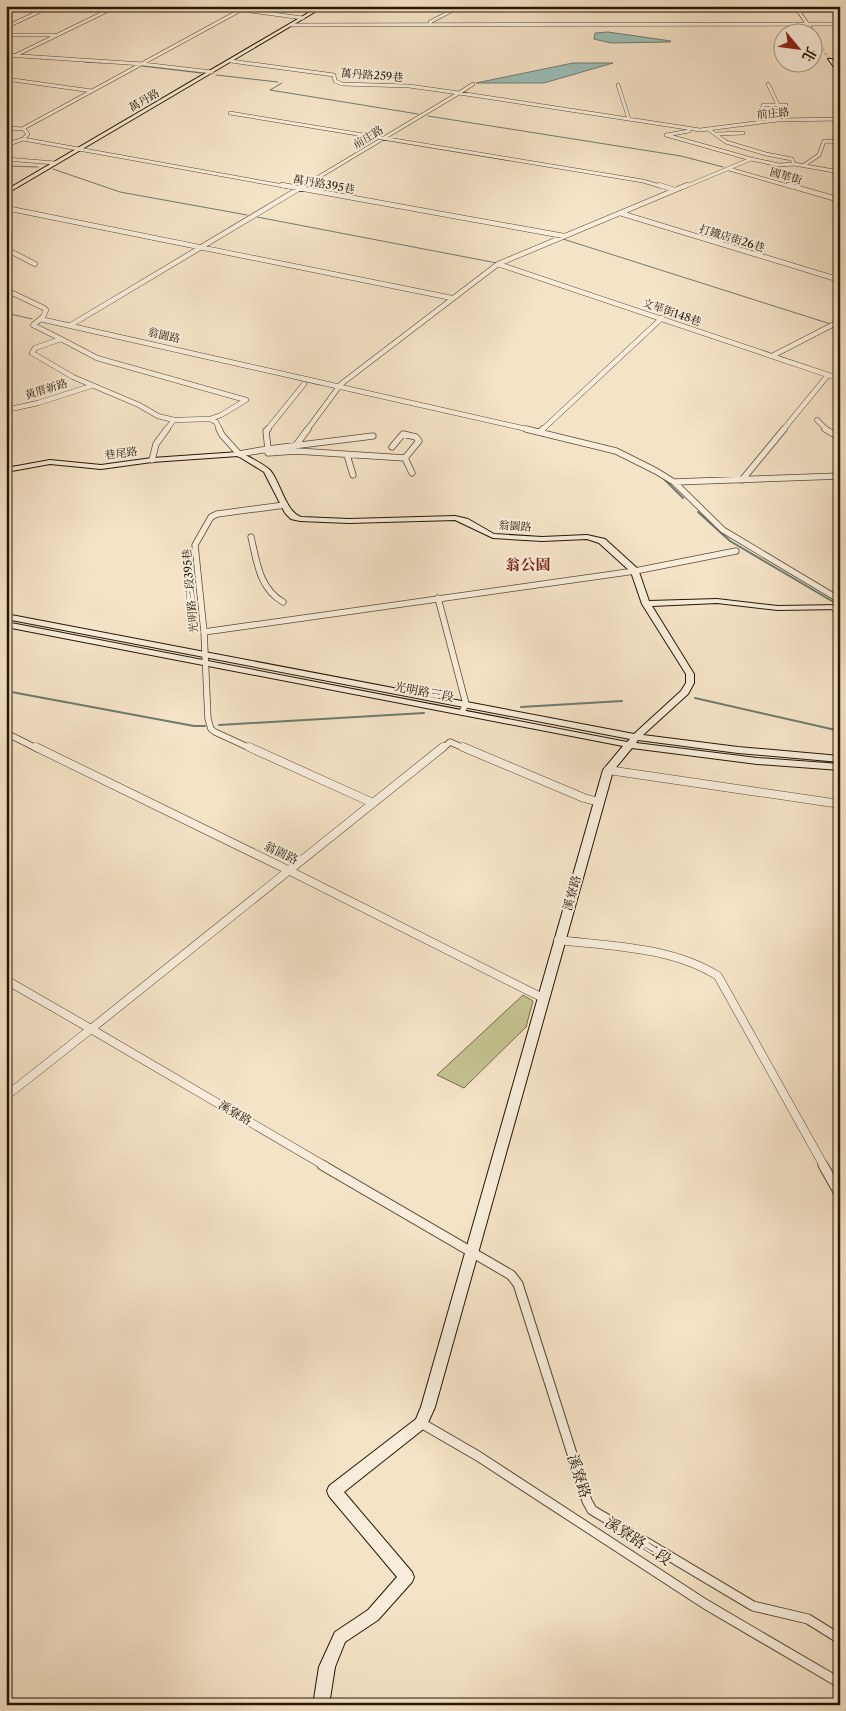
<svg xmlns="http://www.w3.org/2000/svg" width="846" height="1711" font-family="'Libre Caslon Text','Noto Serif TC',serif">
<rect width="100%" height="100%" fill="#f5e3c7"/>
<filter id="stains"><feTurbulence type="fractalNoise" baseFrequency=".004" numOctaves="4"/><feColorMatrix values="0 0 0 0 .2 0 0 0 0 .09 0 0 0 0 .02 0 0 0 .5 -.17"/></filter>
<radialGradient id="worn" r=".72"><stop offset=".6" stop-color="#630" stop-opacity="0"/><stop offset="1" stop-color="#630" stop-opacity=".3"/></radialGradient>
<path fill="#c4c190" stroke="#756c4a" d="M 523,995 L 533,1001 L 526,1027 L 464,1088 L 437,1075 Z"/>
<path fill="#9cbeb9" stroke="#6d7b70" d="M 608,32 L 671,41 L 670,42 L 611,43 L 594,39 L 595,33 Z
M 573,63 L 613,63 L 544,83 L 476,83 Z"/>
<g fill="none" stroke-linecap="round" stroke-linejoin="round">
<path stroke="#6d7b70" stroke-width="1" d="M 85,62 L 102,63
M 142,66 L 201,73
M 216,75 L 278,82
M 282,83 L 270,90 L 418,114
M 428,116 L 681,156 L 723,167
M 6,166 L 38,167
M 53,169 L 120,192 L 247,215
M 257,217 L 497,263
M 563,239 L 840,327
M 6,313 L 32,319
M 288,377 L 320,385"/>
<path stroke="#6d7b70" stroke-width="2" d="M 664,479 L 683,498
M 698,512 L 730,541 L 837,604
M 6,691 L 194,726 L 205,726
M 695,698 L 840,731
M 521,707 L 622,701
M 219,725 L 424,713"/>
<path stroke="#d6c4aa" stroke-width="3" stroke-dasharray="3 2" stroke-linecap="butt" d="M 817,40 L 830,60"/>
<defs>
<path id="street-far4" d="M 797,9 L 813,32
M 242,10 L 303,18
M 595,11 L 840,11
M 430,22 L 455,9 L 478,6
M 291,25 L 840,24
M 6,27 L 51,6
M 6,35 L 54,35
M 6,55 L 143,64 L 212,72
M 16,55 L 117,6
M 231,61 L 334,75 L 335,81 L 342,84 L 409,86 L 459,93 L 473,84
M 6,79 L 92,91
M 768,84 L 778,105
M 618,85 L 629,119
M 230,113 L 643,181 L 663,187
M 770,120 L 761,116 L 763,105 L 786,105
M 6,128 L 24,129 L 28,134 L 23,139 L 6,145
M 22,129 L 248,6
M 708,129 L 726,142 L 766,154 L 792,159 L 794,164
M 716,134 L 743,133
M 23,139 L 289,187
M 6,159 L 55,163
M 751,159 L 779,165 L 794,164 L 840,172
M 803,166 L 819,155 L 824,141 L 840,142
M 729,169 L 792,187
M 302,187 L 459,93 L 700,130 L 778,120 L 840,119
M 684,187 L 751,159 L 666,135 L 689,131"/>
<path id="street-far3" d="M 282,185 L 564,236
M 659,185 L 675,190
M 788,185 L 840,200
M 6,208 L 452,298
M 620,213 L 840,280
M 6,249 L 35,264
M 498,264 L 840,379
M 6,290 L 44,308 L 46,310 L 43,317 L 33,325 L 61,339 L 35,348 L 32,353 L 73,377 L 139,405 L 158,416 L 174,420 L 210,419 L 216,422 L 220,430
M 40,319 L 531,430
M 71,325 L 305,185
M 61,339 L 97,358 L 246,400 L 221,415 L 210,419
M 772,356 L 840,321
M 6,410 L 38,403 L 91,386
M 817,420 L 827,430
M 166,430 L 174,420
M 267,430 L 304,384
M 307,430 L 341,384 L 498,264 L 687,185
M 542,430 L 662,318
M 783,430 L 828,375"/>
<path id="street-far2" d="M 219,429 L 222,435 L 239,454 L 268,449 L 268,453 L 296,451 L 405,458
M 268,429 L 266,431 L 268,449 L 373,436
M 526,429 L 616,451 L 656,471 L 674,482 L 723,530 L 840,600
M 825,429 L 839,437
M 540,432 L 543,429
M 296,445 L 308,429
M 392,447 L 403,434 L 416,437 L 419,441 L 405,458 L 412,473
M 347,455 L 353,475
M 152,460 L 156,444 L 167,429
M 742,480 L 784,429
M 674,482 L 840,476
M 251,537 C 257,562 259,588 283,602
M 438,598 L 466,704 L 462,712
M 834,608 L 840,611
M 204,632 L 635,571 L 736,551
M 6,733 L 38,749
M 252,749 L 215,732 L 211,729 L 208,719 L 204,632 L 195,545 L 211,517 L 217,514 L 285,505
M 442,749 L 450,742 L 466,749"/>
<path id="street-far1" d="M 36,747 L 288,870 L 543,998
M 249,747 L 373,803
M 463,747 L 584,798 L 599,802
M 608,770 L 840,804
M 558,940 C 611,946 672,947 718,976 L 824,1166
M 6,980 L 91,1029 L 443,747
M 6,1096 L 91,1029 L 325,1166"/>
<path id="street" d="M 322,1165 L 511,1275 L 518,1284 L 587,1501 L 592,1510 L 753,1606 L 808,1619 L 840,1639
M 823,1165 L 840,1195
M 421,1423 L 478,1456 L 705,1604 L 840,1683"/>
<path id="secondary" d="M 320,6 L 325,6 L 6,194 L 6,190 Z
M 828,59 L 832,59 L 840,70 L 840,75 Z
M 239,452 C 246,455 265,465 270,470 C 281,483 285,511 301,517 L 349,519 L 455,516 L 468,519 L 494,534 L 542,537 L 587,535 L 605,539 L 638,569 L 649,601 L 717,599 L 778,606 L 840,605 L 840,609 L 778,610 L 717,603 L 652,606 L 694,674 L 694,683 L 688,694 L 643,735 L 738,747 L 840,756 L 840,762 L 738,753 L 638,740 L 636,743 L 757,758 L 840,764 L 840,770 L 757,764 L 632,748 L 613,771 L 435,1407 L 426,1427 L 344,1492 L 412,1572 L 414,1577 L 412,1582 L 378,1620 L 345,1642 L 335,1667 L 329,1705 L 313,1705 L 319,1667 L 335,1632 L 368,1610 L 397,1577 L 329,1496 L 327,1491 L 329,1486 L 416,1419 L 421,1407 L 603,770 L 623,746 L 6,627 L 6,622 L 627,742 L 630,739 L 6,619 L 6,614 L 634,734 L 681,691 L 686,683 L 686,674 L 642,604 L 631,572 L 599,543 L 587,539 L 542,541 L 493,538 L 455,520 L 349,523 L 300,521 L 291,519 L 285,513 L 264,472 L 238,456 L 152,462 L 101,469 L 50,464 L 6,472 L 6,468 L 50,460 L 101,465 L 152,458 Z"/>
</defs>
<use href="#street-far4" stroke="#5a4a34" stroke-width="4"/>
<use href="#street-far3" stroke="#5a4a34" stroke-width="5.5"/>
<use href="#street-far2" stroke="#5a4a34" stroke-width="7"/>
<use href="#street-far1" stroke="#5a4a34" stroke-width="9"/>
<use href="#street" stroke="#5a4a34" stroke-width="11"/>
<use href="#secondary" stroke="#261703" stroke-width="2"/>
<use href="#street-far4" stroke="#f8eddb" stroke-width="3"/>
<use href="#street-far3" stroke="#f8eddb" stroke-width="4.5"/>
<use href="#street-far2" stroke="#f8eddb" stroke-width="5.5"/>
<use href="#street-far1" stroke="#f8eddb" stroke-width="8"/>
<use href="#street" stroke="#f8eddb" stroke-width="9"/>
<use href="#secondary" fill="#f8eddb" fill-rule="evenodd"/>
</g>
<g text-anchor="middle" stroke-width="4" stroke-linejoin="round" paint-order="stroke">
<g font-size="11" fill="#261703" stroke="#f8eddb">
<text transform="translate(372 75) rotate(4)" y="4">萬丹路259巷</text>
<text transform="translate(144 100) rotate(-30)" y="4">萬丹路</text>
<text transform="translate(773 113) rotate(-5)" y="4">前庄路</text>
<text transform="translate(368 137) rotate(-31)" y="4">前庄路</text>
<text transform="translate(786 176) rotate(16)" y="4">國華街</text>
<text transform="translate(324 184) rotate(10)" y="4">萬丹路395巷</text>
<text transform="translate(732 238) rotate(17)" y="4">打鐵店街26巷</text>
<text transform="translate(672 312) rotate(19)" y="4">文華街148巷</text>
<text transform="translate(164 335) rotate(13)" y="4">翁園路</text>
<text transform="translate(46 389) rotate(-17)" y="4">黃厝新路</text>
<text transform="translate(121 453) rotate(-7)" y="4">巷尾路</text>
<text transform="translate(515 526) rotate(4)" y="4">翁園路</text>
<text transform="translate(190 591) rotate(-95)" y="4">光明路三段395巷</text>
</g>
<g font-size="12" fill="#261703" stroke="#f8eddb">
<text transform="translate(424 692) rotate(11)" y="4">光明路三段</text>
<text transform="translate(281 853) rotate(26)" y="4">翁園路</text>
<text transform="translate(572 893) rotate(-74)" y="4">溪寮路</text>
<text transform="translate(235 1113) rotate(30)" y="4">溪寮路</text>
</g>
<g font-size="15" font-weight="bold" fill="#7a1f14" stroke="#f8eddb">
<text x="528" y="570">翁公園</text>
</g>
<g font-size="15" fill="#261703" stroke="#f8eddb">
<text transform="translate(579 1476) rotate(72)" y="5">溪寮路</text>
<text transform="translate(638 1541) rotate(33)" y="5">溪寮路二段</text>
</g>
</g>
<rect width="846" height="1711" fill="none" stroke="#f5e3c7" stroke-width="25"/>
<rect x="8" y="8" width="831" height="1696" fill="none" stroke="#261703" stroke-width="2.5"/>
<rect x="12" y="12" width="821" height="1686" fill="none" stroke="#261703"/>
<g transform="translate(798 48) rotate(119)"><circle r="24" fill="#f8eddb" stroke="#a49785"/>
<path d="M0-4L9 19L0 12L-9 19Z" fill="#8f2418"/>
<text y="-8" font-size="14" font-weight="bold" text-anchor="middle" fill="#261703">北</text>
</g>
<rect width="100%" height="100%" filter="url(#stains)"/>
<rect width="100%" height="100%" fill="url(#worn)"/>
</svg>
